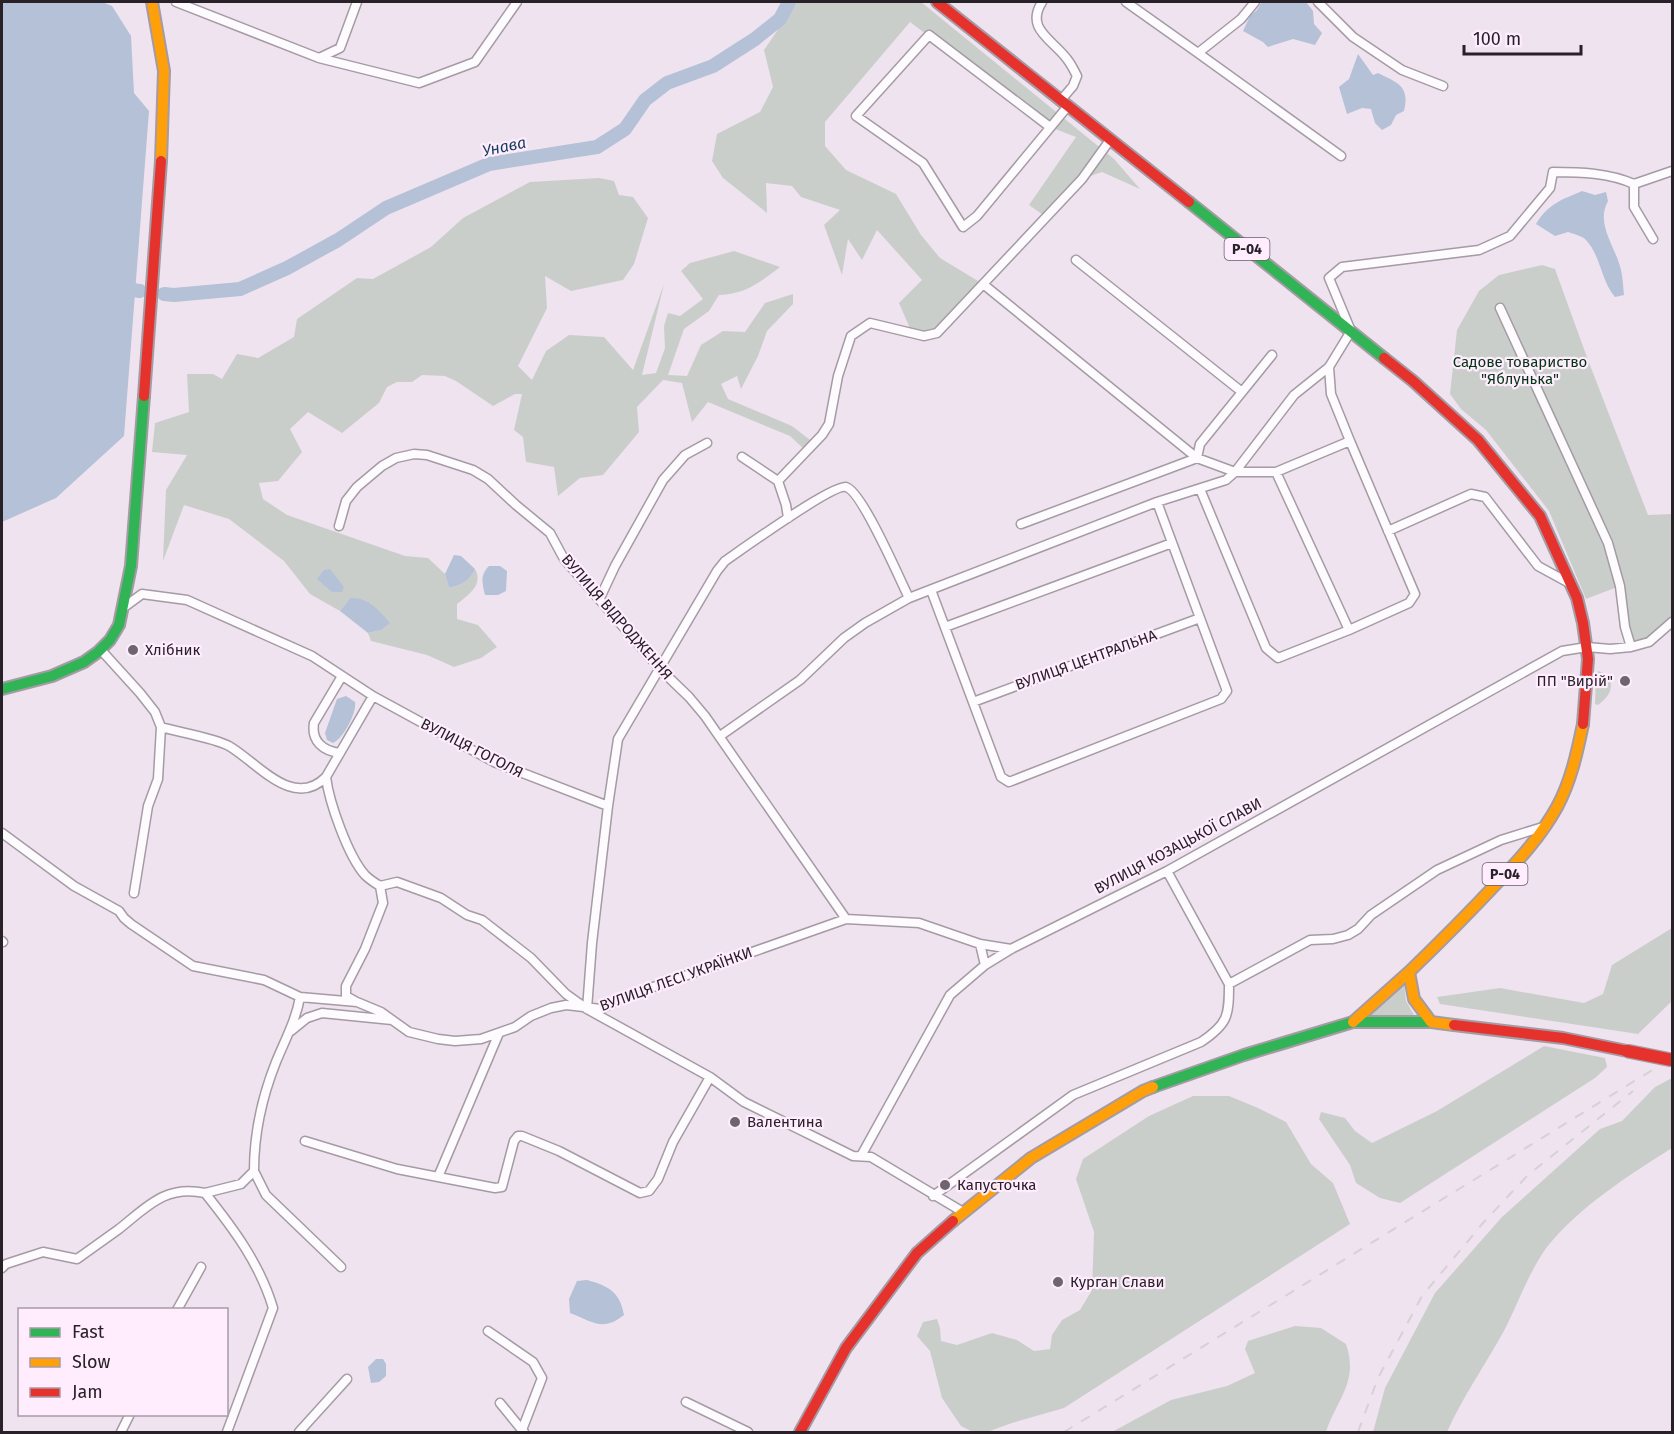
<svg xmlns="http://www.w3.org/2000/svg" width="1674" height="1434" font-family="'Fira Sans',sans-serif">
<rect width="100%" height="100%" fill="#efe3ef"/>
<path fill="#cacecb" d="M 797,2 L 921,2 L 1114,159 L 1140,189 L 1102,172 L 1082,179 L 1046,217 L 1029,205 L 1076,137 L 1050,127 L 910,22 L 825,122 L 825,146 L 846,170 L 896,194 L 921,235 L 940,258 L 983,284 L 937,333 L 912,333 L 899,303 L 922,280 L 877,230 L 862,260 L 848,239 L 842,275 L 824,225 L 840,210 L 801,197 L 792,186 L 766,183 L 767,213 L 723,178 L 712,161 L 717,134 L 760,112 L 773,87 L 764,50 Z
M 599,178 L 614,181 L 619,195 L 633,197 L 648,218 L 634,264 L 623,280 L 571,291 L 545,276 L 547,308 L 518,366 L 532,380 L 546,351 L 569,335 L 604,337 L 633,370 L 664,284 L 642,375 L 656,373 L 665,348 L 664,326 L 668,313 L 680,316 L 703,299 L 681,271 L 690,263 L 734,251 L 780,267 C 759,283 746,294 719,295 L 709,311 L 684,329 L 668,375 L 687,376 L 701,345 L 723,331 L 745,332 L 765,303 L 793,294 L 793,304 L 767,331 L 758,356 L 741,389 L 737,376 L 721,384 L 728,399 L 792,426 L 814,443 L 806,451 L 790,436 L 708,402 L 692,422 L 682,383 L 663,380 L 637,407 L 639,432 L 603,475 L 580,478 L 558,496 L 554,467 L 526,462 L 523,437 L 514,430 L 522,394 L 515,394 L 493,406 L 456,381 L 445,376 L 422,375 L 412,382 L 397,382 L 387,387 L 379,403 L 342,433 L 308,412 L 290,429 L 302,452 L 278,481 L 259,483 L 263,499 L 287,515 L 405,556 L 428,558 L 445,574 L 449,588 C 461,585 470,581 475,569 C 484,585 468,595 457,604 L 457,619 L 478,625 L 497,647 L 481,658 L 454,667 L 427,655 L 371,641 L 368,633 L 381,630 L 350,598 L 340,611 L 310,594 L 284,561 L 229,519 L 184,505 L 163,561 L 166,490 L 187,455 L 152,452 L 155,423 L 189,412 L 187,374 L 213,374 L 222,379 L 237,354 L 258,358 L 294,337 L 297,319 L 357,278 L 373,279 L 431,247 L 463,218 L 530,182 Z
M 1542,265 L 1555,269 L 1588,360 L 1648,515 L 1672,514 L 1672,623 L 1664,634 L 1631,647 L 1620,586 L 1586,599 L 1549,511 L 1486,430 L 1461,409 L 1450,394 L 1457,330 L 1479,291 L 1499,275 Z
M 1599,671 L 1609,676 C 1614,689 1609,697 1598,705 L 1595,704 L 1596,673 Z
M 1672,928 L 1672,1001 L 1638,1034 L 1440,1004 L 1437,997 L 1500,988 L 1584,1003 L 1603,994 L 1612,965 Z
M 1404,982 L 1406,1001 L 1414,1015 L 1368,1018 Z
M 1544,1046 L 1605,1058 L 1607,1067 L 1595,1078 L 1400,1203 L 1380,1198 L 1356,1183 L 1350,1165 L 1319,1119 L 1321,1112 L 1345,1118 L 1355,1131 L 1372,1143 L 1437,1111 Z
M 1672,1078 L 1672,1148 C 1628,1176 1580,1206 1547,1247 C 1530,1270 1518,1303 1505,1329 C 1486,1364 1463,1396 1447,1432 L 1373,1432 L 1385,1388 L 1435,1293 L 1502,1217 L 1600,1129 L 1622,1121 L 1655,1087 Z
M 1193,1096 L 1229,1096 L 1258,1108 L 1286,1122 L 1311,1164 L 1333,1183 L 1350,1224 L 1064,1408 L 1012,1423 L 987,1432 L 973,1432 L 961,1426 L 942,1398 L 930,1351 L 917,1336 L 923,1322 L 937,1319 L 940,1328 L 941,1341 L 957,1345 L 992,1333 L 1017,1340 L 1034,1351 L 1050,1349 L 1052,1335 L 1062,1320 L 1080,1310 L 1092,1290 L 1094,1232 L 1076,1179 L 1083,1159 L 1149,1116 Z
M 1295,1326 L 1321,1328 L 1346,1344 C 1359,1382 1337,1399 1326,1432 L 1112,1432 L 1171,1400 L 1227,1386 L 1255,1373 L 1245,1349 L 1248,1341 Z"/>
<path fill="#b4c1d6" d="M 2,2 L 102,2 L 112,6 L 131,36 L 134,93 L 149,111 L 124,436 L 56,498 L 2,522 Z
M 1262,2 L 1306,2 L 1313,11 L 1314,24 L 1322,33 L 1315,45 L 1293,39 L 1268,47 L 1263,42 L 1243,31 L 1250,16 L 1257,10 Z
M 1358,54 L 1373,75 L 1378,73 C 1398,83 1410,86 1404,111 L 1396,115 L 1391,125 L 1382,130 L 1375,123 L 1371,109 L 1362,108 L 1347,114 L 1339,87 L 1349,79 Z
M 1582,191 L 1595,195 L 1606,192 L 1608,201 C 1595,224 1616,247 1621,270 C 1623,278 1623,287 1624,295 L 1615,297 C 1601,281 1601,256 1586,240 C 1582,236 1574,234 1568,232 L 1555,236 L 1536,224 C 1548,204 1561,200 1582,191 Z
M 454,555 L 461,556 L 475,569 C 470,581 461,585 449,588 L 445,574 Z
M 489,566 L 500,566 L 507,571 L 506,591 L 498,595 L 485,595 C 482,583 480,575 489,566 Z
M 330,569 L 344,587 L 342,592 L 332,592 L 317,579 L 324,570 Z
M 350,598 C 368,597 379,610 390,623 L 381,630 L 368,633 L 340,611 Z
M 346,696 L 355,702 C 357,713 343,739 333,743 L 327,740 L 325,733 L 337,699 Z
M 587,1280 C 609,1286 620,1292 624,1315 C 602,1332 594,1322 570,1313 L 569,1299 L 577,1281 Z
M 376,1359 L 383,1359 L 386,1364 L 386,1376 L 379,1382 L 371,1383 L 368,1367 Z"/>
<g fill="none" stroke-linecap="round" stroke-linejoin="round">
<path stroke="#b4c1d6" stroke-width="14" d="M 117,288 L 140,291
M 164,294 L 174,295 L 240,289 L 287,268 L 338,240 L 386,208 L 489,164 L 597,147 L 625,129 L 645,100 L 667,83 L 713,66 L 755,39 L 780,19 L 789,2"/>
<defs>
<path id="street" d="M 176,2 L 319,58 L 340,48 L 357,2
M 1042,2 C 1025,29 1052,39 1067,59 C 1071,64 1074,70 1077,76 L 1073,86 L 1061,100
M 1126,2 L 1198,53 L 1241,19 L 1255,2
M 1318,2 L 1353,37 L 1402,70 L 1443,86
M 1198,53 L 1341,156
M 319,58 L 419,83 L 475,62 L 517,2
M 1050,127 L 929,35 L 856,116 L 923,163 L 963,227 L 977,216 L 1068,106
M 1634,184 L 1634,207 L 1653,239
M 1076,260 L 1242,392
M 983,284 L 1197,458 L 1235,472 L 1276,472 L 1350,441 L 1331,394 L 1329,367
M 1500,308 L 1608,543 L 1620,586 L 1625,627 L 1631,647
M 742,457 L 778,481 L 786,505 L 788,518
M 1276,472 L 1349,630 L 1409,603 L 1415,594 L 1350,441
M 778,481 L 822,435 L 829,424 L 838,376 L 851,336 L 870,323 L 924,336 L 937,333 L 1082,179 L 1110,140
M 1200,489 L 1266,648 L 1278,658 L 1349,630
M 1021,524 L 1197,458 L 1200,444 L 1272,355
M 339,526 L 346,501 L 357,487 L 382,466 L 396,458 L 414,454 L 427,455 L 473,470 L 488,479 L 516,505 L 550,533 L 564,559 L 660,669 L 689,697 L 705,716 L 846,919
M 1388,531 L 1471,494 L 1485,497 L 1538,566 L 1569,583
M 931,590 L 1001,777 L 1009,782 L 1221,699 L 1227,691 L 1157,502
M 600,598 L 615,566 L 663,480 L 685,455 L 707,443
M 123,608 L 142,594 L 187,600 L 312,656 L 373,696 L 494,762 L 608,806
M 945,627 L 1172,543
M 101,650 L 140,693 L 155,712 L 161,727 L 158,779 L 148,806 L 134,893
M 973,702 L 1200,618
M 161,727 C 178,732 215,738 229,746 C 258,763 293,810 326,777 C 329,802 348,856 365,875 C 369,879 375,883 380,886 L 383,903 L 365,949 L 346,986 L 346,996 L 355,1001
M 720,736 L 800,680 L 844,638 L 865,623 L 909,598 L 1157,502 L 1226,480 L 1235,472 L 1294,395 L 1329,367 L 1351,331 L 1329,278 L 1342,267 L 1479,250 L 1510,236 L 1550,188 L 1553,172 C 1581,172 1609,173 1634,184 L 1672,171
M 340,753 C 323,751 311,741 314,723 L 342,676
M 326,777 L 373,696
M 2,833 L 74,886 L 119,911 L 124,918 L 131,924 L 193,966 L 264,980 L 300,997 L 357,1002 L 381,1012 L 409,1032 L 438,1039 L 455,1041 L 481,1039 L 515,1027 L 531,1016 L 551,1008 L 566,1005 L 601,1009 L 622,998 L 846,919 L 919,923 L 980,944 L 1011,949
M 1167,871 L 1229,984
M 380,886 L 397,882 L 441,898 L 467,915 L 482,920 L 531,958 L 566,994 L 587,1009 L 710,1077 L 744,1102 L 853,1156 L 871,1157 L 963,1212
M 2,941 L 3,942
M 980,944 L 985,965
M 587,1009 L 592,943 L 608,806 L 618,739 L 717,571 L 725,561 C 741,550 833,484 846,487 C 862,491 900,580 909,598
M 291,1031 L 307,1018 L 322,1013 L 392,1020
M 305,1141 L 397,1169 L 495,1188 L 502,1187 L 514,1141 L 518,1136 L 522,1136 L 559,1151 L 640,1193 L 649,1191 L 658,1179 L 673,1142 L 710,1077
M 861,1156 L 950,995 L 985,965 L 1011,949 L 1167,871 L 1562,651 L 1587,647 L 1610,649 L 1631,647 L 1649,642 L 1672,622
M 254,1171 L 266,1195 L 341,1267
M 438,1177 L 499,1033
M 205,1193 L 241,1184 L 254,1171 C 254,1134 262,1097 276,1062 C 285,1040 296,1020 300,997
M 933,1196 L 1073,1095 L 1201,1042 C 1228,1024 1229,1016 1229,984 L 1310,940 L 1333,939 L 1348,935 L 1358,929 L 1371,915 L 1437,870 L 1501,840 L 1546,826
M 2,1268 L 6,1264 L 43,1252 L 77,1259 C 91,1249 105,1239 119,1229 C 148,1206 165,1185 205,1193 C 233,1228 260,1264 273,1308 L 227,1432
M 177,1310 L 201,1267
M 488,1331 L 533,1362 L 542,1378 L 522,1430 L 524,1432
M 686,1402 L 748,1432
M 500,1403 L 522,1430
M 121,1432 L 130,1414
M 299,1432 L 347,1379"/>
<path id="fast" d="M 1189,202 L 1384,358
M 2,689 L 52,676 L 84,662 L 98,652 L 110,640 L 119,625 L 131,566 L 144,396
M 1153,1087 L 1244,1055 L 1353,1022 L 1431,1022"/>
<path id="slow" d="M 152,2 L 164,71 L 161,161
M 1353,1022 L 1409,972
M 1454,1025 L 1431,1022 L 1414,999 L 1409,972 C 1439,943 1468,914 1497,883 C 1519,860 1541,836 1557,807 C 1571,781 1577,753 1583,724
M 953,1221 L 1031,1158 L 1143,1091 L 1153,1087"/>
<path id="jam" d="M 937,2 L 1189,202
M 1384,358 L 1413,381 L 1478,440 L 1540,516 L 1577,598 L 1583,623 L 1588,659 L 1583,724
M 144,396 L 161,161
M 1454,1025 L 1563,1038 L 1627,1051
M 800,1432 L 846,1348 L 917,1253 L 953,1221"/>
</defs>
<use href="#street" stroke="#a49ba4" stroke-width="11"/>
<use href="#fast" stroke="#a49ba4" stroke-width="14"/>
<use href="#slow" stroke="#a49ba4" stroke-width="14"/>
<use href="#jam" stroke="#a49ba4" stroke-width="14"/>
<use href="#street" stroke="#fdfbfd" stroke-width="8"/>
<use href="#fast" stroke="#30b455" stroke-width="10"/>
<use href="#slow" stroke="#ff9f0a" stroke-width="10"/>
<use href="#jam" stroke="#e5322d" stroke-width="10"/>
<path stroke="#d5d1d5" stroke-width="2" stroke-dasharray="10 10" stroke-linecap="butt" d="M 1064,1432 L 1672,1058
M 1358,1432 L 1378,1378 L 1422,1296 L 1483,1223 L 1528,1175 L 1633,1091"/>
<defs>
<path id="jam-bridge" d="M 1627,1051 L 1672,1060"/>
</defs>
<use href="#jam-bridge" stroke="#a49ba4" stroke-width="15" stroke-linecap="butt"/>
<use href="#jam-bridge" stroke="#e5322d" stroke-width="12"/>
</g>
<g fill="#6e656e" stroke="#ffedfe" stroke-width="2">
<circle cx="133" cy="650" r="6"/>
<circle cx="1625" cy="681" r="6"/>
<circle cx="735" cy="1122" r="6"/>
<circle cx="945" cy="1185" r="6"/>
<circle cx="1058" cy="1282" r="6"/>
</g>
<g text-anchor="middle" stroke-width="4.5" stroke-linejoin="round" paint-order="stroke">
<g fill="#ffedfe" stroke="#685e68" stroke-width="1.5">
<rect x="1224.5" y="238" width="45" height="22" rx="4.5"/>
<rect x="1482.5" y="863" width="45" height="22" rx="4.5"/>
</g>
<g font-size="14" font-weight="bold" fill="#282128">
<text x="1247" y="254">Р-04</text>
<text x="1505" y="879">Р-04</text>
</g>
<g font-size="15" fill="#023313" stroke="#ffedfe">
<text x="1520" y="367">Садове товариство<tspan x="1520" dy="17">"Яблунька"</tspan></text>
</g>
<g font-size="15" fill="#282128" stroke="#ffedfe">
<text transform="translate(617 617) rotate(49)" y="5">ВУЛИЦЯ ВІДРОДЖЕННЯ</text>
<text transform="translate(1086 660) rotate(-20)" y="5">ВУЛИЦЯ ЦЕНТРАЛЬНА</text>
<text transform="translate(472 748) rotate(27)" y="5">ВУЛИЦЯ ГОГОЛЯ</text>
<text transform="translate(1178 846) rotate(-28)" y="5">ВУЛИЦЯ КОЗАЦЬКОЇ СЛАВИ</text>
<text transform="translate(676 979) rotate(-20)" y="5">ВУЛИЦЯ ЛЕСІ УКРАЇНКИ</text>
</g>
<g font-size="15" fill="#282128" stroke="#ffedfe" text-anchor="start">
<text x="145" y="655">Хлібник</text>
<text x="1613" y="686" text-anchor="end">ПП "Вирій"</text>
<text x="747" y="1127">Валентина</text>
<text x="957" y="1190">Капусточка</text>
<text x="1070" y="1287">Курган Слави</text>
</g>
<g font-size="16" font-style="italic" fill="#153b5e" stroke="#ffedfe">
<text transform="translate(504 146) rotate(-12)" y="6">Унава</text>
</g>
</g>
<rect width="1674" height="1434" fill="none" stroke="#282128" stroke-width="6"/>
<rect x="18" y="1308" width="210" height="108" fill="#ffedfe" stroke="#a99ba8" stroke-width="1.5"/>
<rect x="30" y="1328" width="30" height="9" fill="#30b455" stroke="#a99ba8" stroke-width="1.5"/>
<text x="72" y="1338" font-size="18" fill="#282128">Fast</text>
<rect x="30" y="1358" width="30" height="9" fill="#ff9f0a" stroke="#a99ba8" stroke-width="1.5"/>
<text x="72" y="1368" font-size="18" fill="#282128">Slow</text>
<rect x="30" y="1388" width="30" height="9" fill="#e5322d" stroke="#a99ba8" stroke-width="1.5"/>
<text x="72" y="1398" font-size="18" fill="#282128">Jam</text>
<path d="M1464 45v9h117v-9" fill="none" stroke="#282128" stroke-width="3"/>
<text x="1473" y="45" font-size="18" fill="#282128" stroke="#ffedfe" stroke-width="4.5" paint-order="stroke">100 m</text>
</svg>
